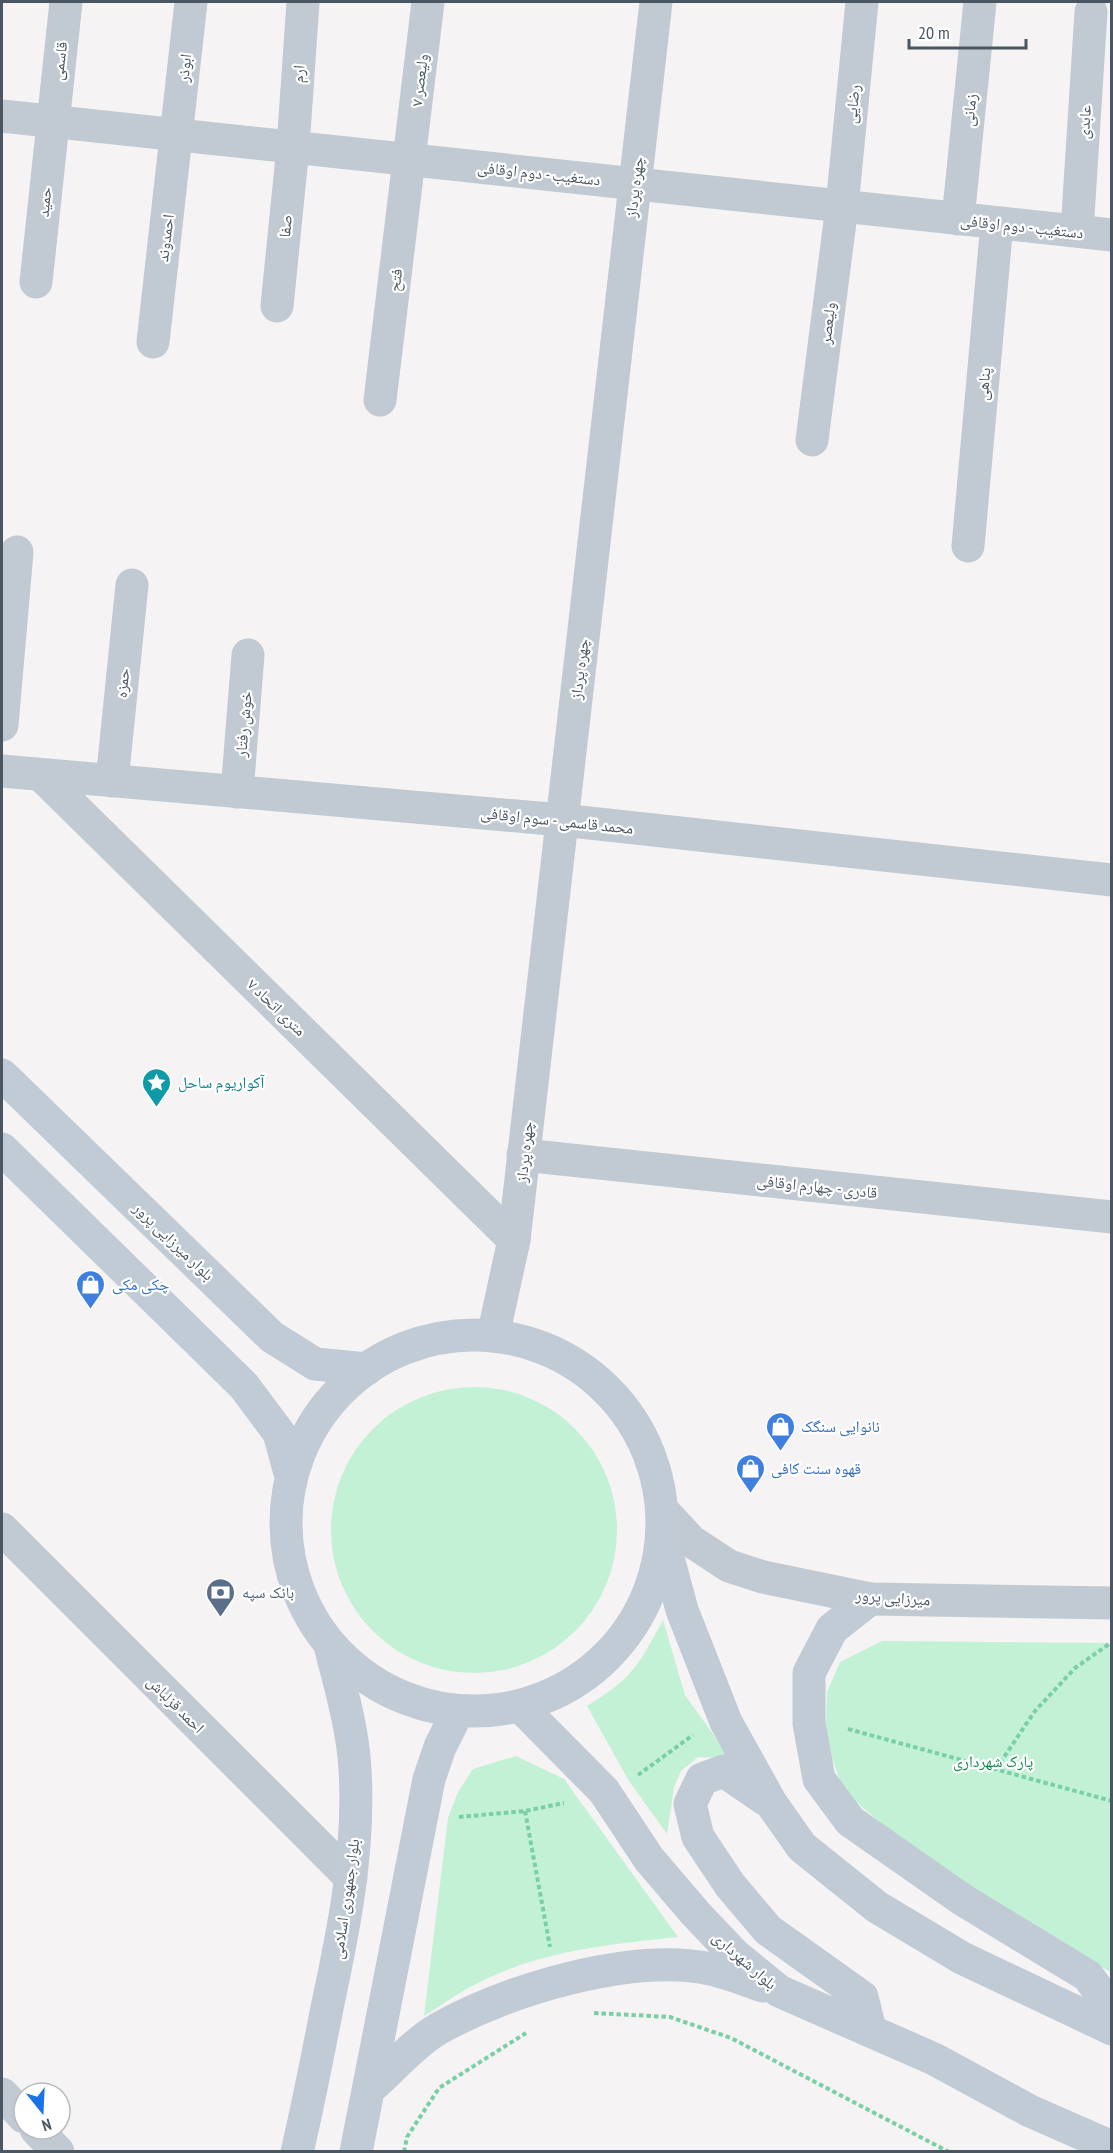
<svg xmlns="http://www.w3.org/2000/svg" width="1113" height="2153" font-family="'PT Sans Narrow','Noto Naskh Arabic',sans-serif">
<rect width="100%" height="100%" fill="#f5f3f3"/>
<path fill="#c3f1d5" d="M331 1530a143 143 0 1 1 286 0a143 143 0 1 1-286 0Z
M 663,1620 L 685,1695 L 730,1758 L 698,1757 L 681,1771 L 674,1787 L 667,1834 L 629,1781 L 587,1706 C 633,1678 638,1666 663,1620 Z
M 882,1641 L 1111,1643 L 1111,1972 L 958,1887 L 844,1792 L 830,1752 L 826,1723 L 827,1692 L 840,1662 Z
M 516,1756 L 564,1779 L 678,1937 C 611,1944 539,1951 478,1983 C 459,1992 442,2005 424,2016 L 448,1818 L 458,1792 L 473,1769 Z"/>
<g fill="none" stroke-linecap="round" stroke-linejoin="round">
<path stroke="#7ad0a6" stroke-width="4" stroke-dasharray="4.5 3" stroke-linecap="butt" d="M 848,1729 L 1112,1801
M 996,1769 L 1035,1711 L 1075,1668 L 1112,1642
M 638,1775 L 693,1735
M 525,1811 L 550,1947
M 459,1817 L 525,1811 L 564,1803
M 594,2013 L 670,2017 L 731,2038 L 949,2152
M 404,2152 L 407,2137 L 439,2088 L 526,2033"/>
<path stroke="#c1cad2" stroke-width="33" d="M 2,116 L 1112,235
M 958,219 L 980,2
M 1077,231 L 1091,12
M 36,282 L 66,2
M 277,306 L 293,147 L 303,2
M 153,342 L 191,2
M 380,400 L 428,2
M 812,440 L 842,206 L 862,2
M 968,546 L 997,223
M 2,725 L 17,552
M 2,771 L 562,820 L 1112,880
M 41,775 L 514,1240
M 112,781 L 132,585
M 237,792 L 248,655
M 523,1155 L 1112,1217
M 2,1529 L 351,1878
M 2,2094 L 24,2117
M 36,2129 L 58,2152"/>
<path stroke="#c1cad2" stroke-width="33" d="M 493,1336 L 514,1240 L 656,2
M 663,1511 L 691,1541 L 729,1566 L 763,1577 L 870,1599 L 1112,1603"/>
<path stroke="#c1cbd6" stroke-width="33" d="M 2,1075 L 272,1337 L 315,1364 L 367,1369
M 2,1149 L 244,1386 L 279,1433 L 291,1477
M286 1523a188 188 0 1 1 376 0a188 188 0 1 1-376 0Z
M 664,1543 L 682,1610 L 726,1722 L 771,1803 L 802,1847 L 877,1907 L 962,1958 L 1112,2029
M 870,1599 L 832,1629 L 809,1673 L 809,1723 L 819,1779 L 850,1821 L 963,1900 L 1088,1976 L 1112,2010
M 520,1706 L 604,1791 L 649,1859 L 696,1914 L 735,1955 L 779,1991 L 934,2059 L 1030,2111 L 1112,2147
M 765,1799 L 724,1771 L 702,1779 L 690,1804 L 698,1837 L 730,1885 L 768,1930 L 862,1997 L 870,2029
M 369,2089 C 390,2071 415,2042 438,2029 C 508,1990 631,1952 711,1969 C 728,1973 746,1980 763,1986
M 297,2152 C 308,2106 317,2059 326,2013 C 343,1933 360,1852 355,1770 C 353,1728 340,1686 330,1645
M 356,2152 L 429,1779 L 440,1747 L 458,1711"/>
</g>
<defs>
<symbol id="sight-pin" viewBox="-11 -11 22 30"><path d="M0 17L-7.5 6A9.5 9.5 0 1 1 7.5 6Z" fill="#0f9aa8" stroke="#fff"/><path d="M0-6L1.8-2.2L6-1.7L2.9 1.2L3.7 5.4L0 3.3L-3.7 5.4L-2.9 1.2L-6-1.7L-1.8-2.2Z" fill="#fff"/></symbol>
<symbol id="shop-pin" viewBox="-11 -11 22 30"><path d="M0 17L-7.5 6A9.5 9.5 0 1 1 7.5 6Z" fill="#3f7fe0" stroke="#fff"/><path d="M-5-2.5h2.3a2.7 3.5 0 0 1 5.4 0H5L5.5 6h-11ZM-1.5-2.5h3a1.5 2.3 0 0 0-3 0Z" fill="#fff"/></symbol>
<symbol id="bank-pin" viewBox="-11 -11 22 30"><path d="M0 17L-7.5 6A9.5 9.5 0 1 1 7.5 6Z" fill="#5c6f8a" stroke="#fff"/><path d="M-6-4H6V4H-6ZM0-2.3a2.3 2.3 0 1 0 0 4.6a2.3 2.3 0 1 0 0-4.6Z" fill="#fff"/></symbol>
</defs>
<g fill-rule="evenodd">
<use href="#sight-pin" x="140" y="1066" width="33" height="45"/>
<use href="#shop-pin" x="74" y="1268" width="33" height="45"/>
<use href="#shop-pin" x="764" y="1410" width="33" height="45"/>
<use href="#shop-pin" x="734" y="1452" width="33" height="45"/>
<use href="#bank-pin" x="204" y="1576" width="33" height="45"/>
</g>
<g text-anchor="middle" stroke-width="4.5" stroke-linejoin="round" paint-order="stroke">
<g font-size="16" fill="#4a5661" stroke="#fff">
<text transform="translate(59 61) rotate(-83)" y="6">قاسمی</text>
<text transform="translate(184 68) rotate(-84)" y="6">ابوذر</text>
<text transform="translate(298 74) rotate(-86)" y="6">ارم</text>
<text transform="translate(419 80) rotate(-83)" y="6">ولیعصر ۷</text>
<text transform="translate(852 104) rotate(-84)" y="6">رضایی</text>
<text transform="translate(969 110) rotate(-84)" y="6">زمانی</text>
<text transform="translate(1084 122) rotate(-86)" y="6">عابدی</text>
<text transform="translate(539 173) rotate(6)" y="6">دستغیب - دوم اوقافی</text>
<text transform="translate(634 187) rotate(-83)" y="6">چهره پرداز</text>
<text transform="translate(44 202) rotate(-84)" y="6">حمید</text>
<text transform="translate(285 226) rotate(-84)" y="6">صفا</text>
<text transform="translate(1022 226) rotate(6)" y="6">دستغیب - دوم اوقافی</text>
<text transform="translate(165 238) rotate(-83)" y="6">احمدوند</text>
<text transform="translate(395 280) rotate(-83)" y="6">فتح</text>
<text transform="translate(827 323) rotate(-83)" y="6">ولیعصر</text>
<text transform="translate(983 384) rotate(-85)" y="6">پناهی</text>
<text transform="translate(579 669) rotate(-83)" y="6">چهره پرداز</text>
<text transform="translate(122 683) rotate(-84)" y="6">حمزه</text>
<text transform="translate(243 724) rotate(-85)" y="6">خوش رفتار</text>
<text transform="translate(557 820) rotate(6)" y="6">محمد قاسمی - سوم اوقافی</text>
<text transform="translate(277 1007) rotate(44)" y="6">۷ متری اتحاد</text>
<text transform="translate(524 1152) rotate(-84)" y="6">چهره پرداز</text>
<text transform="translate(817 1186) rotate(6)" y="6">قادری - چهارم اوقافی</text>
<text transform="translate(174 1241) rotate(44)" y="6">بلوار میرزایی پرور</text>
<text transform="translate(893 1597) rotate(4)" y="6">میرزایی پرور</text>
<text transform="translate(176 1704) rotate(45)" y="6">احمد قزلباش</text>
<text transform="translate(345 1899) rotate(-82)" y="6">بلوار جمهوری اسلامی</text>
<text transform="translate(745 1960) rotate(41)" y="6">بلوار شهرداری</text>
</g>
<g font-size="16" fill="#0d838f" stroke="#fff" text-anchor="start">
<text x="178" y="1088">آکواریوم ساحل</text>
</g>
<g font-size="16" fill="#366cbe" stroke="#fff" text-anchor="start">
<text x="112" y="1290">چکی مکی</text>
<text x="801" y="1432">نانوایی سنگک</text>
<text x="771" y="1474">قهوه سنت کافی</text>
</g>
<g font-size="16" fill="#4e5e75" stroke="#fff" text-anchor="start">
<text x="242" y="1598">بانک سپه</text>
</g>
<g font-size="16" fill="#17864f" stroke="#fff">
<text x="993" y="1767">پارک شهرداری</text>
</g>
</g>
<rect width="1113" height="2153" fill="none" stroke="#4a5661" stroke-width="6"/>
<g transform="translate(42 2111) rotate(162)"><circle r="28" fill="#ffffff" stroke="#b7bbc0" stroke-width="1.5"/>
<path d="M0-4.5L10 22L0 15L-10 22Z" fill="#1a73e8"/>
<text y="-9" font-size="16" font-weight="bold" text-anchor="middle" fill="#4a5661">N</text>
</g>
<path d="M909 39v9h117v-9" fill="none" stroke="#4a5661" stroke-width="3"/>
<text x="918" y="39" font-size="18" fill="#4a5661" stroke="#ffffff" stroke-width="4.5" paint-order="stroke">20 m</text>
</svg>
